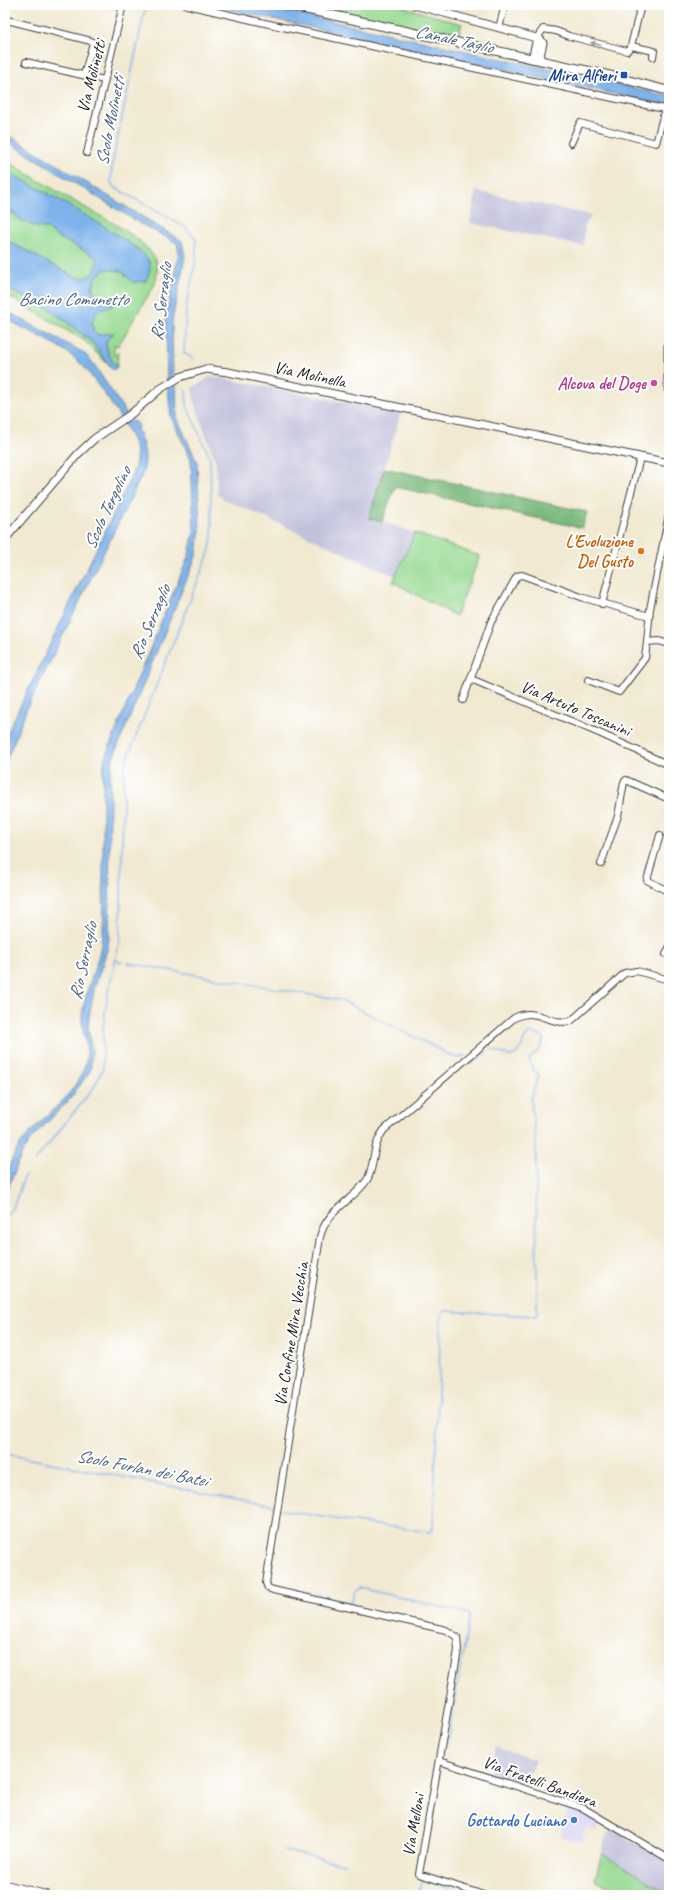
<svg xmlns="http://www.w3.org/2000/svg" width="674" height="1900" font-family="Caveat,sans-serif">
<rect width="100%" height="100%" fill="#fff"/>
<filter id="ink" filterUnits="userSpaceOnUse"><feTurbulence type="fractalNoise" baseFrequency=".025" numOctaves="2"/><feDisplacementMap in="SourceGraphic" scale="8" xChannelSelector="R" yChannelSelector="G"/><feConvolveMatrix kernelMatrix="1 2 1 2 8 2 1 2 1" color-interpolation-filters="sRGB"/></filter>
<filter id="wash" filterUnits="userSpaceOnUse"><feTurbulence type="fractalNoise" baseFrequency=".012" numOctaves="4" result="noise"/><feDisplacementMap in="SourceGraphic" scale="16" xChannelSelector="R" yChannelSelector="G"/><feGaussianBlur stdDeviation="0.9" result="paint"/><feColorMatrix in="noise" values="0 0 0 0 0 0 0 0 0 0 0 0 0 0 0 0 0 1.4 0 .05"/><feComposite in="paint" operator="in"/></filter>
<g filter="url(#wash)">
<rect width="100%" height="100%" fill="#f1e9d1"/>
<path fill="#ddd5f6" d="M 569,1806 L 582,1811 L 601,1822 L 595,1831 L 586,1827 L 582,1842 L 560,1837 Z"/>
<path fill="#c2c1dc" d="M 476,191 L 591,215 L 585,226 L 583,246 L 470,223 Z
M 211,376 L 401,413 L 369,517 L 415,533 L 397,577 L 224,499 L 217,494 L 216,463 L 195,405 L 192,388 Z
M 496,1747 L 535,1760 L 526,1782 L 522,1784 L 490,1773 Z
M 611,1829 L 669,1862 L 669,1894 L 602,1854 L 605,1838 Z"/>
<path fill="#97da93" stroke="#5a7b58" d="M 304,5 L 397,5 L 462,24 L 458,38 Z
M 5,160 C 30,175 54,190 79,204 C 101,217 141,235 154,257 C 159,265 157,275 155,284 L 118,346 L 114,345 L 114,356 L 118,352 L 117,367 C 110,359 107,352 106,341 L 114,333 L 98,335 L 93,330 L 92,321 L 98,311 L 113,305 L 107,301 L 96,298 L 92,288 L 96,277 L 104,269 L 121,271 L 133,282 L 143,281 L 138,249 L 5,170 Z
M 5,206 L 21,220 L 37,227 L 47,228 L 57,236 L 95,256 L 98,261 C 94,275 90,280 75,277 L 8,241 L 5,244 Z
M 5,288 L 51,310 L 91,341 L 113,370 L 85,341 L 5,294 Z
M 415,533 L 480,556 L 456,616 L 393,582 Z
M 602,1854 L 669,1894 L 669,1895 L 628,1895 L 595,1880 Z"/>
<path fill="#79ba7d" stroke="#4a6b4c" d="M 384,468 L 587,512 L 582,528 L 395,487 L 382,522 L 369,518 Z"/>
<path fill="#7eb2eb" stroke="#4d6784" d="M 209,5 L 259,5 L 669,96 L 669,106 Z
M 5,133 L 182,241 L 185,257 L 172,321 L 173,376 L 176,385 L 177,418 L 197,462 L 200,530 L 197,554 L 113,758 L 110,776 L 109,937 L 108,947 L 95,986 L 89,1016 L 88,1028 L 92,1052 L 90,1071 L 70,1099 L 30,1140 L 22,1153 L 5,1196 C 5,1127 65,1119 85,1066 C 91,1050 81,1033 82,1016 C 85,988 100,963 102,937 C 105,917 103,896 103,876 C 103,841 103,806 103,770 L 105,757 L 189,555 L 194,531 L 191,459 L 171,417 L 167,379 L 166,316 L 179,252 L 177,243 L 141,224 L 5,140 Z
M 5,170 C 28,183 141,243 149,261 C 152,267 148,275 146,281 L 133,282 L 121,271 L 105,269 L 96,277 L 92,288 L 96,298 L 113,305 L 98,311 L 92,321 L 93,330 L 98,335 L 114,333 L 106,341 C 107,352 110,359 117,367 L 113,370 L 91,341 L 51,310 L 5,288 L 5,244 L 8,241 L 75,277 C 90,280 94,275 98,261 L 95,256 L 56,236 L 47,228 L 37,227 L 21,220 L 5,206 Z
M 5,310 L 84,353 L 93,363 L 132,422 L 135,422 L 138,426 L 137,429 C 144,445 148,458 142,475 L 27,708 L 5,764 L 5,741 L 11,725 L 126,488 C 131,477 138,465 136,452 C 134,433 98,384 85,368 C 65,345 31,333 5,318 Z"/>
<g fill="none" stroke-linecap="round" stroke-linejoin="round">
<path stroke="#7eb2eb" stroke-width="1.5" d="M 146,5 L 112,164 L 111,182 L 114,187 L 185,227 L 196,239 L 196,260 L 186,308 L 184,353 L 193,359
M 116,961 L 121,962
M 128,963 L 341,1000 L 454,1057 L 460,1058 L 465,1055
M 35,1161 L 95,1086 L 103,1068 L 103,1029 L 108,992 L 120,940 L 124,767 L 210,550 L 212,535 L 210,458 L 187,406 L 186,390
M 5,1220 L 14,1205 L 25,1175
M 5,1454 L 274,1506
M 281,1510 L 347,1521 L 430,1532 L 433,1529 L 441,1315 L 444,1311 L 535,1316 L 537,1314 L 536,1145 L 531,1098 L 539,1075 L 533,1070 L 529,1059 L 540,1049 L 544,1038 L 540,1035 L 530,1033 C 519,1040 525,1055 509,1056 L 492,1049 L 471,1063
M 274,1548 L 271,1582 L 275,1586 L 351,1603 L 355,1591 L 360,1588 L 470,1614 L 447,1742
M 285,1851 L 344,1864
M 421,1879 L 470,1895
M 417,1895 L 423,1880"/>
</g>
</g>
<g filter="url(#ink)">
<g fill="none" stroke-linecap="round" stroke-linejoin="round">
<defs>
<path id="minor" d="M 187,5 L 278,26 L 669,110
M 439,12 L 441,5
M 7,20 L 91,41 L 93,43 L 84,75
M 499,28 L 505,5
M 537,38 L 543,29 L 556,31 L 569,36 L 627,51 L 631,46 L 641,5
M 631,46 L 654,51 L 653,57
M 26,62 L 104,80
M 571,143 L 580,123 L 656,143 L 665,109
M 87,153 L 123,5
M 669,514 L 650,609 L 647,642 L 659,641 L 669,644
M 602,604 L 640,458
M 471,679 L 599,733 L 669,765
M 588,680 L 619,692 L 645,658 L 647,642
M 463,700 L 491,622 L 517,576 L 522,575 L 584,598 L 649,616
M 660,835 L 647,880 L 669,892
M 601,864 L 618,816 L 624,782 L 626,780 L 669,799
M 666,954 L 669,948
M 439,1761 L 583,1808 L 669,1859
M 484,1895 L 419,1874 L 458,1650 L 457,1637 L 446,1630 L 273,1590 L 268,1588 L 266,1583 L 320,1237 C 327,1209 352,1202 367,1180 C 375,1167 371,1147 384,1130 L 514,1018 C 538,1006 549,1026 571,1021 L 625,973 L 637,971 L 669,980"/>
<path id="tertiary" d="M 415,5 L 540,39 L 543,43 L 539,60
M 532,59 L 537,38
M 5,539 L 78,454 L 94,439 L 131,414 L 160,389 L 180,377 L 206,369 L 228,372 L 669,463"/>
<path id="secondary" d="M 286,5 L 612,76 L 669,91
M 5,1885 L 46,1895"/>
<path id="primary" d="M 669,346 L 669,389"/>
</defs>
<use href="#minor" stroke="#3c3b37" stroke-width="8"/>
<use href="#tertiary" stroke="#3c3b37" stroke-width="9"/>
<use href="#secondary" stroke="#3c3b37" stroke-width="10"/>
<use href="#primary" stroke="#3c3b37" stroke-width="11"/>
<use href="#minor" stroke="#fff" stroke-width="6"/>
<use href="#tertiary" stroke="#fff" stroke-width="7"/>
<use href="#secondary" stroke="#fff" stroke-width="8"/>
<use href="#primary" stroke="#fff" stroke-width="9"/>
</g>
<defs><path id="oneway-solid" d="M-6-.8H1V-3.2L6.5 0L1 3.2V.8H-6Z"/></defs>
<use fill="#999" href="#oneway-solid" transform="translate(596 44) rotate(-165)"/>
</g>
<rect fill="#1a4fb4" stroke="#fff" stroke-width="1.5" x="620" y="71" width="8" height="8" rx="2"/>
<circle fill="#d1479c" stroke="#fff" stroke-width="1.5" cx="654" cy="383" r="4"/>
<circle fill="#e8710a" stroke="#fff" stroke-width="1.5" cx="641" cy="551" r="4"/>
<circle fill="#3f7fe0" stroke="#fff" stroke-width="1.5" cx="574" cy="1820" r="4"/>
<g text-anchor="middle" stroke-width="4" stroke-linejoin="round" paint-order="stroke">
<g font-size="17" font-weight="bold" fill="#164399" stroke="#fff" text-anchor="end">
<text x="616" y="81">Mira Alfieri</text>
</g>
<g font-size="17" fill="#1c1c1c" stroke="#fff">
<text transform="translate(91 76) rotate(-76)" y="6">Via Molinetti</text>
<text transform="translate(310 374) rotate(12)" y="6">Via Molinella</text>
<text transform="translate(576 708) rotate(23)" y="6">Via Artuto Toscanini</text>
<text transform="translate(291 1334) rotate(-81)" y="6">Via Confine Mira Vecchia</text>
<text transform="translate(540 1781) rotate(20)" y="6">Via Fratelli Bandiera</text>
<text transform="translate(413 1825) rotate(-80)" y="6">Via Melloni</text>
</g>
<g font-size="17" font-weight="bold" fill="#b23c85" stroke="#fff" text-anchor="end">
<text x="646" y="389">Alcova del Doge</text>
</g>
<g font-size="17" font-weight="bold" fill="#c56008" stroke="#fff" text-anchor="end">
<text x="633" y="547">L'Evoluzione<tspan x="633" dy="20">Del Gusto</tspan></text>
</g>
<g font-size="17" font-weight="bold" fill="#366cbe" stroke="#fff" text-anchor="end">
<text x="566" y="1826">Gottardo Luciano</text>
</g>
<g font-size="18" font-style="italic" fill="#486079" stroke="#fff">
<text transform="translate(454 39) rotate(12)" y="6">Canale Taglio</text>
<text transform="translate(110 121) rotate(-79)" y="6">Scolo Molinetti</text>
<text x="73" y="305">Bacino Comunetto</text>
<text transform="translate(161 302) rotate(-83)" y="6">Rio Serraglio</text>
<text transform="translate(107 508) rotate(-65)" y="6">Scolo Tergolino</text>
<text transform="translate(150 622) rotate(-67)" y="6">Rio Serraglio</text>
<text transform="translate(83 961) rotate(-78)" y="6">Rio Serraglio</text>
<text transform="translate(142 1468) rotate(11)" y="6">Scolo Furlan dei Batei</text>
</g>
</g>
<rect width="674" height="1900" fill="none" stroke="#fff" stroke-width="20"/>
</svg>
